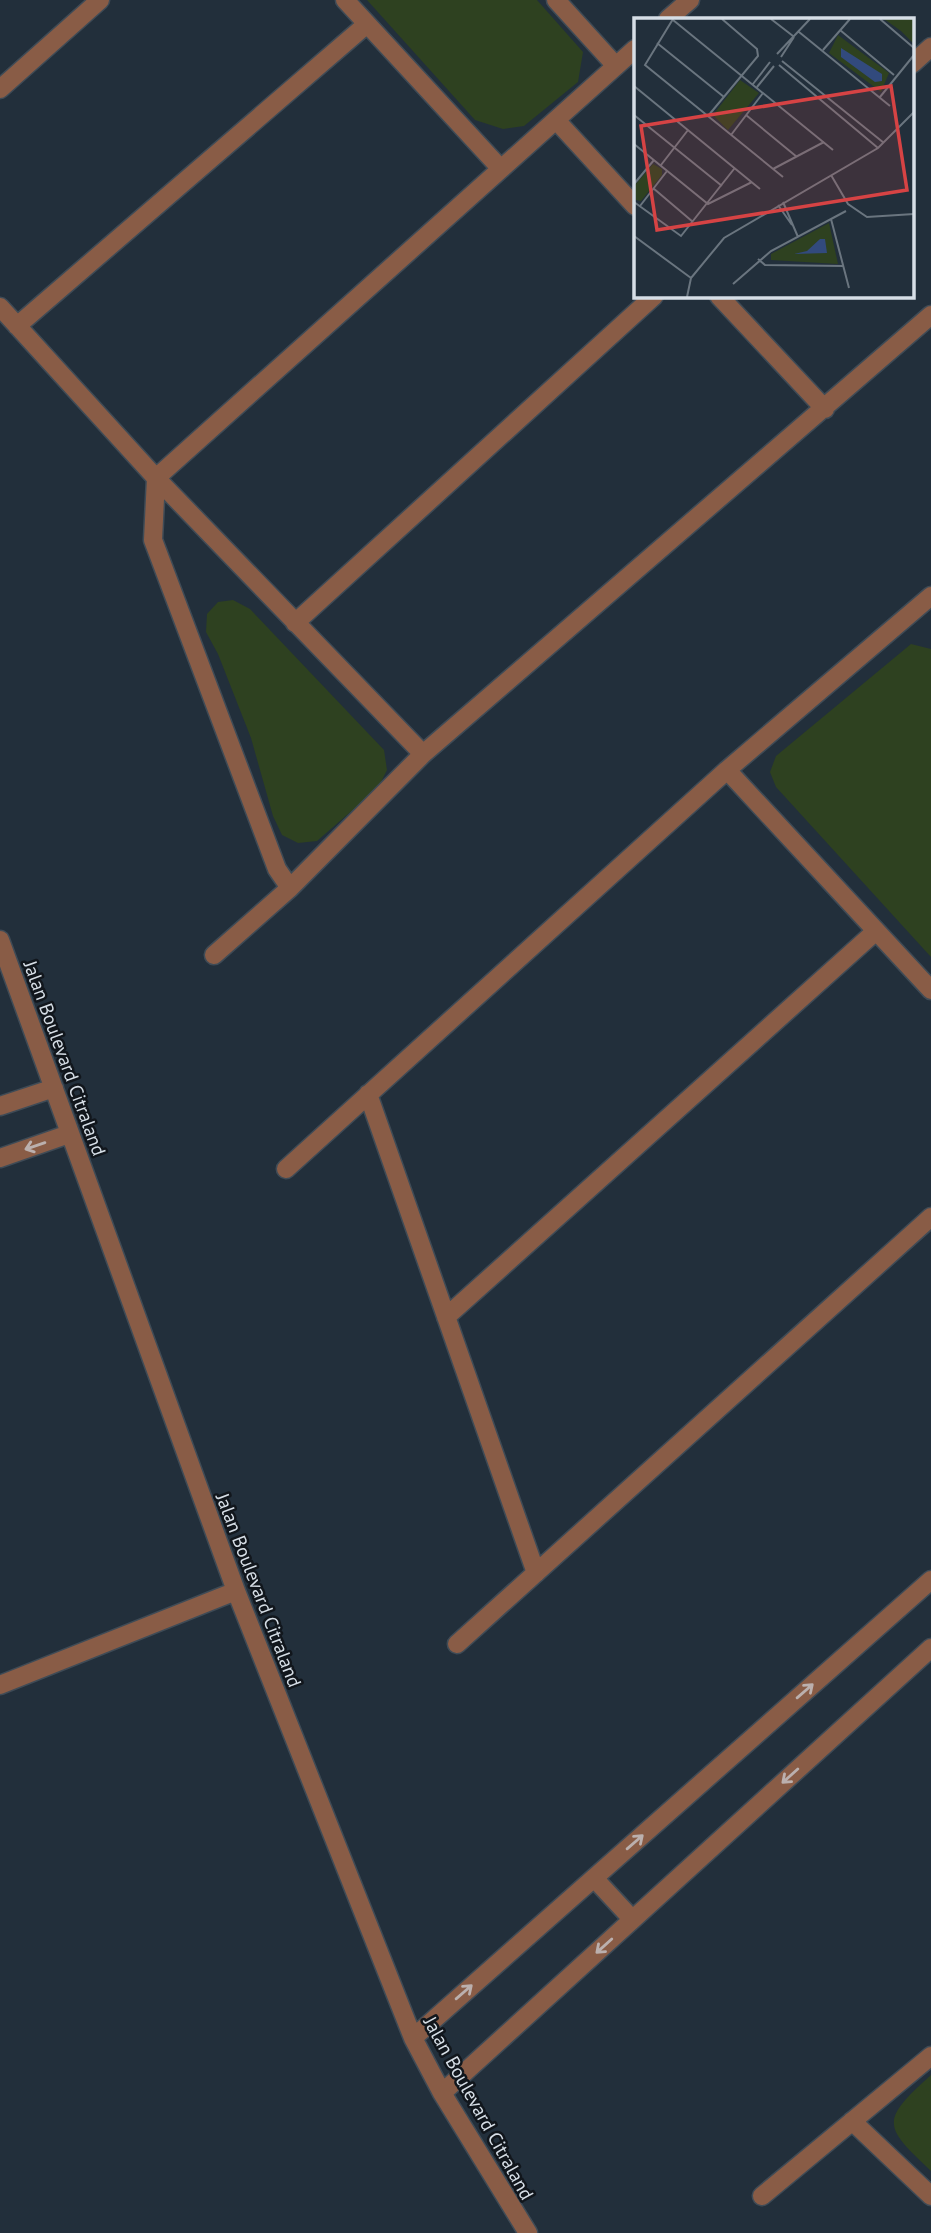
<svg xmlns="http://www.w3.org/2000/svg" width="931" height="2233" font-family="'PT Sans',sans-serif">
<rect width="100%" height="100%" fill="#222f3b"/>
<path fill="#2e4120" d="M 367,0 L 537,0 L 583,52 L 578,82 L 524,126 L 503,129 L 475,120 Z
M 233,600 L 250,609 L 384,750 L 387,770 L 378,788 L 317,841 L 298,843 L 282,835 L 273,816 L 251,738 L 218,654 L 206,632 L 207,614 L 218,602 Z
M 911,644 L 931,649 L 931,957 L 776,787 L 770,772 L 776,756 Z
M 931,2075 L 931,2171 C 883,2126 880,2121 931,2075 Z"/>
<g fill="none" stroke-linecap="round" stroke-linejoin="round">
<defs>
<path id="minor" d="M 345,0 L 501,169
M 556,0 L 616,66
M 668,19 L 690,0
M 912,64 L 931,47
M 0,89 L 100,0
M 556,120 L 635,206
M 719,296 L 825,409
M 0,307 L 156,478 L 423,754
M 17,326 L 367,24
M 295,623 L 654,296
M 727,770 L 931,990
M 290,888 L 277,869 L 153,540 L 156,478 L 635,49
M 0,940 L 236,1591 L 413,2038 L 442,2093 L 528,2233
M 214,955 L 290,888 L 423,754 L 931,315
M 368,1094 L 536,1573
M 0,1106 L 54,1088
M 0,1158 L 69,1134
M 286,1169 L 727,770 L 931,596
M 446,1317 L 876,931
M 457,1644 L 931,1217
M 0,1685 L 236,1591
M 594,1878 L 632,1919
M 413,2038 L 931,1580
M 442,2093 L 931,1648
M 852,2121 L 931,2196
M 762,2196 L 931,2056"/>
</defs>
<use href="#minor" stroke="#3f4b56" stroke-width="21"/>
<use href="#minor" stroke="#895c46" stroke-width="18"/>
</g>
<defs><path id="oneway-shaft" d="M-6 0H5M1.5-3L5.5 0L1.5 3" fill="none" stroke-width="1.6" stroke-linecap="round" stroke-linejoin="round" transform="scale(1.75)"/></defs>
<g stroke="#bbb0ae">
<use href="#oneway-shaft" transform="translate(35 1146) rotate(161)"/>
<use href="#oneway-shaft" transform="translate(805 1691) rotate(-41)"/>
<use href="#oneway-shaft" transform="translate(790 1776) rotate(138)"/>
<use href="#oneway-shaft" transform="translate(635 1842) rotate(-41)"/>
<use href="#oneway-shaft" transform="translate(604 1946) rotate(138)"/>
<use href="#oneway-shaft" transform="translate(464 1992) rotate(-41)"/>
</g>
<g text-anchor="middle" stroke-width="5" stroke-linejoin="round" paint-order="stroke">
<g font-size="19" fill="#d6dee6" stroke="#11161c">
<text transform="translate(65 1058) rotate(70)" y="7">Jalan Boulevard Citraland</text>
<text transform="translate(259 1590) rotate(69)" y="7">Jalan Boulevard Citraland</text>
<text transform="translate(479 2108) rotate(61)" y="7">Jalan Boulevard Citraland</text>
</g>
</g>
<g transform="translate(634 18)">
<rect width="280" height="280" fill="#222f3b"/>
<path d="M 250,1 L 280,1 L 280,26 L 267,13 ZM 204,17 L 255,55 L 247,74 L 195,35 ZM 106,62 L 125,75 L 94,112 L 79,97 ZM 19,146 L 28,151 L 28,157 L 7,183 L 2,182 L 0,168 ZM 195,205 L 204,246 L 137,242 L 137,236 Z" fill="#2e4120"/>
<path d="M 207,30 L 248,56 L 248,63 L 241,64 L 207,39 ZM 186,221 L 191,221 L 193,235 L 160,236 L 173,233 Z" fill="#324a7d"/>
<path fill="none" stroke="#6a757f" stroke-width="2" d="M 39,1 L 11,47 L 149,159M 137,1 L 159,18M 246,1 L 280,30M 39,2 L 199,132M 206,12 L 260,57M 165,14 L 256,88M 23,25 L 90,79M 189,32 L 216,1M 143,36 L 176,1M 147,39 L 160,19M 148,43 L 250,125M 145,47 L 244,130M 119,66 L 136,44M 0,68 L 126,171M 123,69 L 140,48M 246,79 L 280,37M 0,97 L 88,168M 112,97 L 163,139M 74,98 L 124,38 L 123,31 L 88,1M 97,117 L 129,75M 0,126 L 74,186 L 118,164M 27,147 L 54,112M 139,151 L 190,124M 197,157 L 214,186 L 233,199 L 280,196M 0,166 L 20,142M 19,170 L 59,204M 0,184 L 47,218 L 100,151M 149,184 L 164,219M 144,187 L 158,207M 6,188 L 33,153M 197,201 L 215,270M 0,218 L 57,260M 124,241 L 131,247 L 210,248M 99,266 L 137,233 L 212,193M 53,279 L 57,260 L 90,220 L 244,130 L 280,94"/>
<path fill="#d64344" fill-opacity="0.15" stroke="#d64344" stroke-width="3.5" d="M 257,68 L 273,172 L 23,212 L 7,108 Z"/>
<rect width="280" height="280" fill="none" stroke="#d6dee6" stroke-width="3.5"/>
</g>
</svg>
